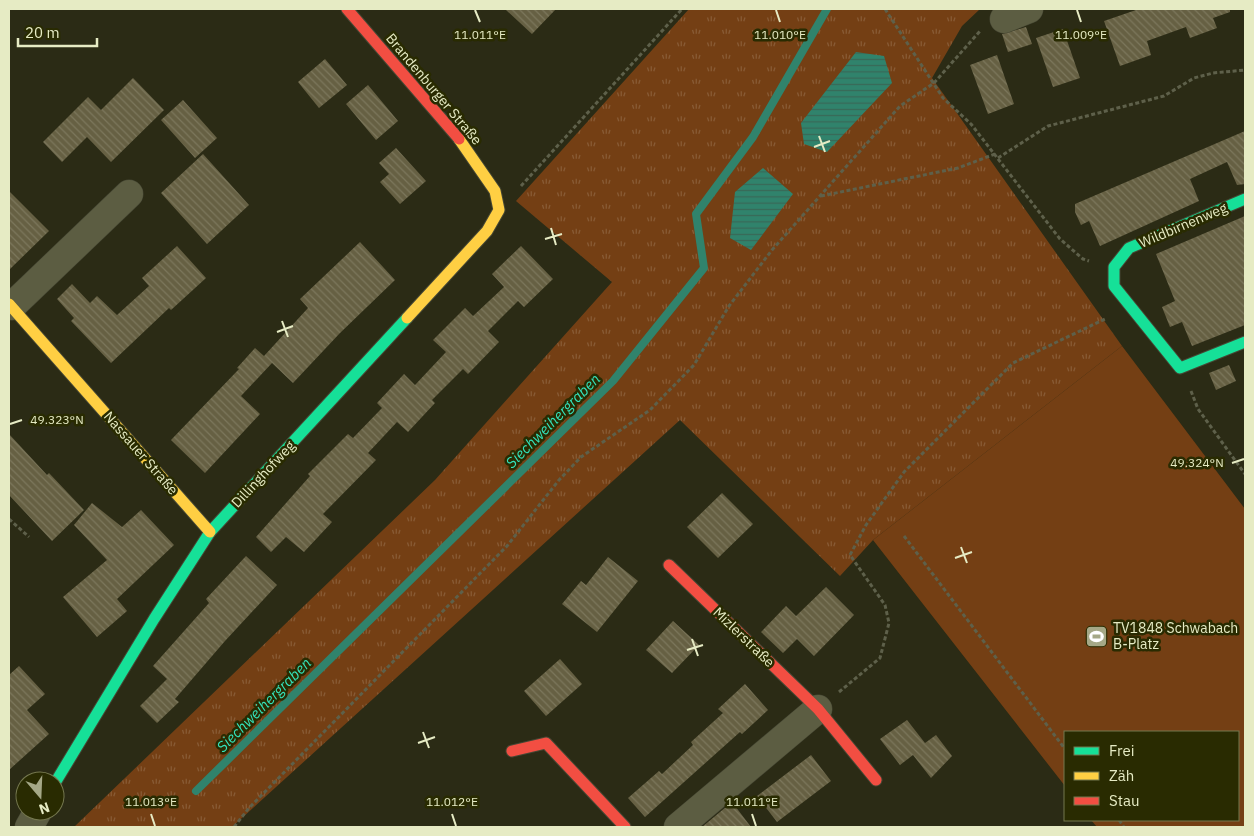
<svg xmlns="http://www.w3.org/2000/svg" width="1254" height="836" font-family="'IBM Plex Sans',sans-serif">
<defs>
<pattern id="grass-tufts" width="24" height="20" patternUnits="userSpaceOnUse" patternTransform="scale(1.25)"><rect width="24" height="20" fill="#743f14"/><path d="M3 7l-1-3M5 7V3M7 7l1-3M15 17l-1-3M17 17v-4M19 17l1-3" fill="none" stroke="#885b35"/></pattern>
<pattern id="water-rules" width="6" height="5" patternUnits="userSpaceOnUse" patternTransform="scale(1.25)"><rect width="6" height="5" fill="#30836c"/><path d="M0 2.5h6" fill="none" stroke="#396856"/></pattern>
<pattern id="building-back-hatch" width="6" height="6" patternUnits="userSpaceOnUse" patternTransform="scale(1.25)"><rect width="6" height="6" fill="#666043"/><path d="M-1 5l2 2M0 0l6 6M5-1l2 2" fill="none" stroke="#7c775c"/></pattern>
</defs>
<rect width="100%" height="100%" fill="#2b2b15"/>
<path fill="url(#grass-tufts)" d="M 689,9 L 980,9 L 962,26 L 932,78 L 1122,346 L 873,540 L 840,576 L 680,420 L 232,827 L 74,827 L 435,480 L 612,282 L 516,201 Z"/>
<path fill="#743f14" d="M 1122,346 L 1245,509 L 1245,827 L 1097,827 L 1091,820 L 1238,820 L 1238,732 L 1065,732 L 1065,786 L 873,540 Z"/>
<path fill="url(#water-rules)" d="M 856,52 L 884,56 L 892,83 L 827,152 L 804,144 L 801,123 Z
M 763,168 L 793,194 L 751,250 L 730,238 L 735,192 Z"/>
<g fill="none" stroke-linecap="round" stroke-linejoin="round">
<path stroke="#30836c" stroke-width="8" d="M 196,791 L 613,381 L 704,268 L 696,214 L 753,137 L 827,9"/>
</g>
<path fill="url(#building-back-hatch)" d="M 505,9 L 556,9 L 532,34 Z
M 1139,9 L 1230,9 L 1230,12 L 1213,18 L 1217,28 L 1190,38 L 1186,27 L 1147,41 L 1151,55 L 1120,66 L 1104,21 Z
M 1026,27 L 1032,44 L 1008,52 L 1002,34 Z
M 1063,29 L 1080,78 L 1053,87 L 1036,38 Z
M 997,55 L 1014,104 L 988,114 L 970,65 Z
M 325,59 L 347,85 L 319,108 L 298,82 Z
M 133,78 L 164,110 L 111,162 L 87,137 L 62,162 L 43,142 L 88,97 L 101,110 Z
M 368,85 L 398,121 L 376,140 L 346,104 Z
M 183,100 L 217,138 L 195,158 L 161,120 Z
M 1245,131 L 1245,184 L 1237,185 L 1227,162 L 1190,179 L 1199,201 L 1100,246 L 1089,221 L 1081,225 L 1075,212 L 1075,204 Z
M 396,148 L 426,181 L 400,204 L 380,182 L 389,174 L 379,163 Z
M 203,154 L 249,205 L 207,244 L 161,193 Z
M 9,191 L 49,231 L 9,270 Z
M 1245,216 L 1245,325 L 1192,346 L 1182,322 L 1170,327 L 1162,307 L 1175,301 L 1156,254 Z
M 360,242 L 395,280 L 340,333 L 293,383 L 272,363 L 241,396 L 260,414 L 205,473 L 171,440 L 239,369 L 237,368 L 255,348 L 264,356 L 308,308 L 300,299 Z
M 177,246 L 206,278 L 171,310 L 169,308 L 111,363 L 71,321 L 74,318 L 57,299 L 72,284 L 90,303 L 97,296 L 117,315 L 149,286 L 142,278 Z
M 521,246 L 553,279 L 524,307 L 518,301 L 488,331 L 499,342 L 468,374 L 463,369 L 432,400 L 435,403 L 408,432 L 397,422 L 368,453 L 376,460 L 323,514 L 332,522 L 304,552 L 286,537 L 271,552 L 256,537 L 310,476 L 308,474 L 348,434 L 353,438 L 382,408 L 377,403 L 404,374 L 415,385 L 446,352 L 433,340 L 465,308 L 473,316 L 504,287 L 492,274 Z
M 1229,365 L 1236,381 L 1216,390 L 1209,373 Z
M 9,434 L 47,475 L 49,473 L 84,510 L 52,541 L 9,495 Z
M 722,493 L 753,524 L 718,558 L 687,527 Z
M 92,503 L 122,527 L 141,510 L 174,545 L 117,599 L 127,611 L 97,637 L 63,597 L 107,560 L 74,525 Z
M 246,556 L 277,585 L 225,641 L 175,699 L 179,702 L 157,723 L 140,706 L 167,679 L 153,666 L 209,603 L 206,599 Z
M 608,557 L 638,581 L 597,632 L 562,604 L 581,581 L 586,585 Z
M 826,587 L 854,615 L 814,656 L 797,639 L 783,653 L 761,632 L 786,606 L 796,616 Z
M 673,621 L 699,645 L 672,673 L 646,650 Z
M 560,659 L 582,684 L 546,716 L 524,691 Z
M 19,666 L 45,694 L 27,710 L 49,734 L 9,770 L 9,675 Z
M 745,684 L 768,710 L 742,734 L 740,732 L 645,817 L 628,798 L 659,771 L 662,774 L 693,745 L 691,742 L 723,713 L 718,709 Z
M 907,720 L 925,743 L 936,735 L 952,756 L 931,778 L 913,755 L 900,765 L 880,739 Z
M 811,755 L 831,781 L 777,822 L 757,796 Z
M 732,802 L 751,827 L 702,827 Z"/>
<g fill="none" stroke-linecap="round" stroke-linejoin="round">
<defs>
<path id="street" d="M 1004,19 L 1029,9
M 12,306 L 129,194
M 29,827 L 38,811
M 678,827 L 818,709"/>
<path id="fast" d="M 1245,199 L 1129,248 L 1114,267 L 1114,286 L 1180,368 L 1245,342
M 55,783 L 154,619 L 210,532 L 407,318"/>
<path id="slow" d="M 9,304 L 210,532
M 407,318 L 487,231 L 499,210 L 495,191 L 459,139"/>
<path id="jam" d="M 347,9 L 459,139
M 669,565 L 818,709 L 876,780
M 512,751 L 546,743 L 625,827"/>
</defs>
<use href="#street" stroke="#464734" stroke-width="29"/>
<use href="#fast" stroke="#464734" stroke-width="13"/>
<use href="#slow" stroke="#464734" stroke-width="13"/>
<use href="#jam" stroke="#464734" stroke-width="13"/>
<path stroke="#5e604a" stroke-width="3" stroke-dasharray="4 2.5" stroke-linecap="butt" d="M 885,9 L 943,98 L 971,124 L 1060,239 L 1083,259 L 1089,261
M 998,158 L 1048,126 L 1164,96 L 1194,78 L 1213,73 L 1245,70
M 521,186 L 682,9
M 821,196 L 958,168 L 995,154
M 1191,391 L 1198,409 L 1245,474
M 9,519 L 29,537
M 904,536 L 1065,749
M 839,692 L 880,658 L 889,623 L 885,605 L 850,555 L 866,525 L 904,472 L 1013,363 L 1107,318
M 1119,820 L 1124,827
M 234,827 L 249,808 L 507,546 L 559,480 L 581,457 L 650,410 L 694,365 L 729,306 L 772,250 L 900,106 L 934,83 L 980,31"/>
<use href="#street" stroke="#5c5d42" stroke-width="28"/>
<use href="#fast" stroke="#16e098" stroke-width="11"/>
<use href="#slow" stroke="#ffcf43" stroke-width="11"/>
<use href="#jam" stroke="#f24e42" stroke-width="11"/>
</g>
<path fill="none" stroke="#e6ebc4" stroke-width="2" d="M 475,10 L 480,22M 776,10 L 780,22M 1077,10 L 1081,22M 819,136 L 825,152M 814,147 L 830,141M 551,228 L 556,245M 545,239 L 562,234M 282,321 L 288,337M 277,332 L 293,326M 10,424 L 22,420M 1232,463 L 1244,459M 961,547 L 967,563M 955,558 L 972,552M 692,639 L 698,656M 687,650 L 703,645M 423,732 L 429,748M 418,743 L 435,737M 151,814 L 155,826M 452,814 L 456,826M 752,814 L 756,826"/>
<defs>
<symbol id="stadium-square" viewBox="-11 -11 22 22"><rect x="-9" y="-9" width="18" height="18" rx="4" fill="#a5a887" stroke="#292b01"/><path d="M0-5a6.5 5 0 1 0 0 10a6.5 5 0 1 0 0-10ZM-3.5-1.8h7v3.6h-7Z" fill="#fff"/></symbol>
</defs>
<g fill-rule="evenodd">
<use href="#stadium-square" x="1084" y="624" width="25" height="25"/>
</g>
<g text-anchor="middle" stroke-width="5" stroke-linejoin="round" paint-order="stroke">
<g font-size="14" fill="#e6ebc4" stroke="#292b01">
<text transform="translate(434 89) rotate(50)" y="5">Brandenburger Straße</text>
<text transform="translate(1183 225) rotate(-23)" y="5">Wildbirnenweg</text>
<text transform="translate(141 453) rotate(49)" y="5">Nassauer Straße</text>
<text transform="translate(263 474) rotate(-47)" y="5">Dillinghofweg</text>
<text transform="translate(744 637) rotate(44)" y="5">Mizlerstraße</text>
</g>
<g font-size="14" fill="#e6ebc4" stroke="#292b01" text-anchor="start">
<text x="1113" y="633">TV1848 Schwabach<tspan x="1113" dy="16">B-Platz</tspan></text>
</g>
<g font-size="15" font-style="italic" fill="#34e4bc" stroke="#292b01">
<text transform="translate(553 421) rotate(-45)" y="5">Siechweihergraben</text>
<text transform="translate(264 705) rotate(-45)" y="5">Siechweihergraben</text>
</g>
</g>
<g font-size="12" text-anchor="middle" fill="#e6ebc4" stroke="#292b01" stroke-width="5" stroke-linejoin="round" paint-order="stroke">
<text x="480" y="39">11.011°E</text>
<text x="780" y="39">11.010°E</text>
<text x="1081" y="39">11.009°E</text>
<text x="57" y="424">49.323°N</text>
<text x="1197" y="467">49.324°N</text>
<text x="151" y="806">11.013°E</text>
<text x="452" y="806">11.012°E</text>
<text x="752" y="806">11.011°E</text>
</g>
<rect width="1254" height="836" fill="none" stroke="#e6ebc4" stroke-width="20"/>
<rect x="1064" y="731" width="175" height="90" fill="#292b01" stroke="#75784f"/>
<rect x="1074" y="747" width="25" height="8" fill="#16e098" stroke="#75784f"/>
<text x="1109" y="756" font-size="15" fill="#e6ebc4">Frei</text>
<rect x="1074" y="772" width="25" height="8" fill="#ffcf43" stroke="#75784f"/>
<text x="1109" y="781" font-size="15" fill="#e6ebc4">Zäh</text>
<rect x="1074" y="797" width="25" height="8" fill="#f24e42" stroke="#75784f"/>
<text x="1109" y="806" font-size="15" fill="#e6ebc4">Stau</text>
<g transform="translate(40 796) rotate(161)"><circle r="24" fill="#292b01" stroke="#75784f"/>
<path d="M0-4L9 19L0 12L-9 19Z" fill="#a5a887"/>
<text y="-8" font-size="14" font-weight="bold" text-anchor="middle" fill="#e6ebc4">N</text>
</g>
<path d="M18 38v8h79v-8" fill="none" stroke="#e6ebc4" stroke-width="2.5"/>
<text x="25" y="38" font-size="15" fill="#e6ebc4" stroke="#292b01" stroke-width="4" paint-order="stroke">20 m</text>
</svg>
